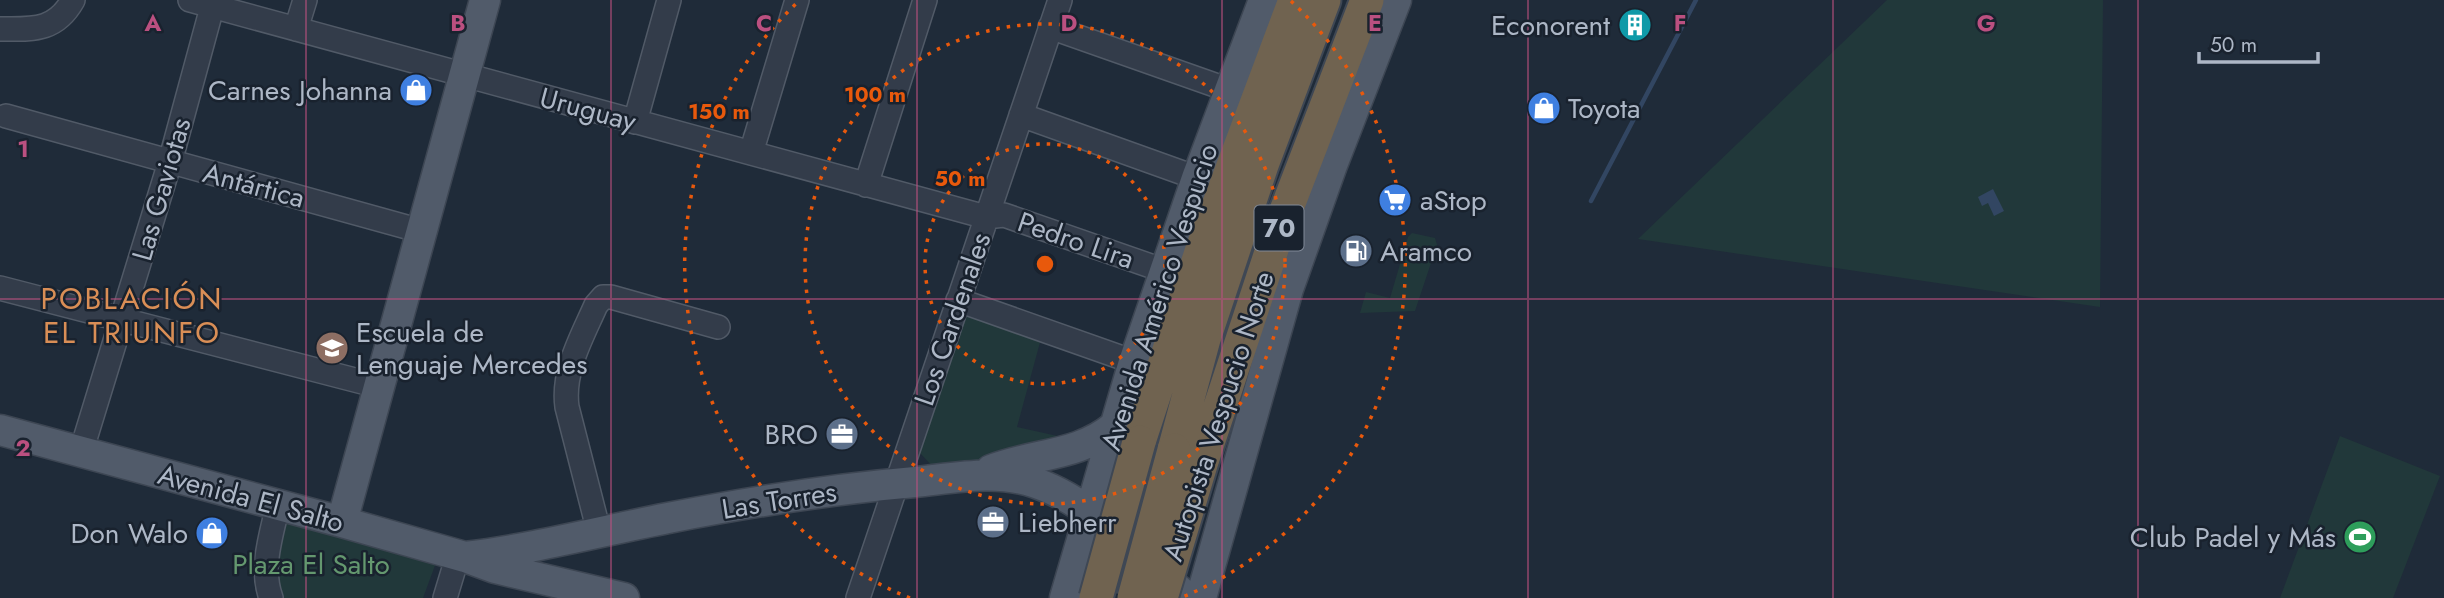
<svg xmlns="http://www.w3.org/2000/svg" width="2444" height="598" font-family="Jost,sans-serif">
<rect width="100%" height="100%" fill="#1f2b39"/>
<path fill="#21383a" d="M 1887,0 L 2103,0 L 2100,307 L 1638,239 Z
M 1412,233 L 1435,238 L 1437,245 L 1415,311 L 1360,313 L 1366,292 L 1390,298 L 1408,237 Z
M 965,310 L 1042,335 L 1017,427 L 1071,439 L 936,470 L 920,453 Z
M 2340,436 L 2440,476 L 2393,598 L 2280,598 Z
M 285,523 L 437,560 L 423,598 L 281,598 C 270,575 272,545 285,523 Z"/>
<path fill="#324662" d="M 1993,189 L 2004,211 L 1994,216 L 1988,203 L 1982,206 L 1978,197 Z"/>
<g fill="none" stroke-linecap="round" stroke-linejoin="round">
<path stroke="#324662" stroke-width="4.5" d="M 1591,201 L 1696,0"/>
<defs>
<path id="minor" d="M 190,0 L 986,217 L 1004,215 L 1165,271
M 1050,27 L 1229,90
M 0,29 C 32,29 55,32 73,0
M 296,29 L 305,0
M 1021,115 L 1197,178
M 6,116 L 421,231
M 635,122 L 669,0
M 751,153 L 797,0
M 866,185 L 925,0
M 0,288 L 378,386
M 958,300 L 1134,362
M 81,452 L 170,162 L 214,0
M 599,532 L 567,407 C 562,371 582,337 596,305 L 603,297 L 611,297 L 718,327
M 271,598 C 260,568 271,536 278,505
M 445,598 L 458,555
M 858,598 L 1060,0"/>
<path id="major" d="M 0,430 L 342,522 L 465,557 L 495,568 L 624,598
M 991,470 C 1034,453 1078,457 1115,426
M 342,522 L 485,0
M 465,557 C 534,549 601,531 668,518 C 750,502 833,489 915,482 C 955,478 997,469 1036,483 C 1094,503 1142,558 1187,598
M 1065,598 L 1134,362 L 1197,178 L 1264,0
M 1201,598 L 1288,289 L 1332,165 L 1396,0"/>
<path id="highway" d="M 1139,442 L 1202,249 L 1295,0
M 1174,450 L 1204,339 L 1262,165 L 1324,0
M 1202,461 L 1277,234 L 1367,0"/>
</defs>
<use href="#minor" stroke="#515a67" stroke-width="26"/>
<use href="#major" stroke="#3d4653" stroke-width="33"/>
<use href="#highway" stroke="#3e4754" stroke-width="37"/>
<use href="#minor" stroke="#333c4a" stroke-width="23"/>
<use href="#major" stroke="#515b6a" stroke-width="30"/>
<use href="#highway" stroke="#706350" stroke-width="33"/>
<defs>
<path id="highway-bridge" d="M 1096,598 L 1139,442
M 1134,598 L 1174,450
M 1161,598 L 1202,461"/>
</defs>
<use href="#highway-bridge" stroke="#3e4754" stroke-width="37" stroke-linecap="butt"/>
<use href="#highway-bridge" stroke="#706350" stroke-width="33"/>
</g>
<path fill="none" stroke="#bb5080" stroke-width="2" stroke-opacity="0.55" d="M 306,0 L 306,598M 611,0 L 611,598M 917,0 L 917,598M 1222,0 L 1222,598M 1528,0 L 1528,598M 1833,0 L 1833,598M 2138,0 L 2138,598M 0,299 L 2444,299"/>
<g fill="none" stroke="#e8590c" stroke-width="3.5" stroke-dasharray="3.5 7">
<circle cx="1045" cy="264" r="120"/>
<circle cx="1045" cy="264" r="240"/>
<path d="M910 598A360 360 0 0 1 799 1M1291 1A360 360 0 0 1 1180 598"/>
</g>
<defs>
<symbol id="building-disc" viewBox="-11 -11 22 22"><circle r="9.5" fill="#0f9aa8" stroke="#19222e"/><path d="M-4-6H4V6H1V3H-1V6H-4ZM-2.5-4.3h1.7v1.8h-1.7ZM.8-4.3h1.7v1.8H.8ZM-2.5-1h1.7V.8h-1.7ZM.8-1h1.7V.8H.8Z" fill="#fff"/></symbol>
<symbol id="shop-disc" viewBox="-11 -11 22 22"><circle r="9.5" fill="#3f7fe0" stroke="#19222e"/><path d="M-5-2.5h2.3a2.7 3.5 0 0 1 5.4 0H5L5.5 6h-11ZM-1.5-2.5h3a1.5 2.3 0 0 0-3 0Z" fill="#fff"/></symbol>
<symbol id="supermarket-disc" viewBox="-11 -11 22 22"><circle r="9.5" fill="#3f7fe0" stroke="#19222e"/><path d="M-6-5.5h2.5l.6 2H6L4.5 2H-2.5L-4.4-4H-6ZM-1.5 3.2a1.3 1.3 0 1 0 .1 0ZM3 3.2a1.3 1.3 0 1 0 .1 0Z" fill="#fff"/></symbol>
<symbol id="fuel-disc" viewBox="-11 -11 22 22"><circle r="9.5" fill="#5c6f8a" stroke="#19222e"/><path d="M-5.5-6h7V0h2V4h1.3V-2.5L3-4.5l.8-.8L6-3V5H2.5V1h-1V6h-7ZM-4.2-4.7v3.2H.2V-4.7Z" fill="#fff"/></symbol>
<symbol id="school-disc" viewBox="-11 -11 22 22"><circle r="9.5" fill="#8d6e63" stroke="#19222e"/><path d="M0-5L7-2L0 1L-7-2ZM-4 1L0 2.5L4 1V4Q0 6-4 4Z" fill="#fff"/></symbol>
<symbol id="office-disc" viewBox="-11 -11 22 22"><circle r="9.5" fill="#5c6f8a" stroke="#19222e"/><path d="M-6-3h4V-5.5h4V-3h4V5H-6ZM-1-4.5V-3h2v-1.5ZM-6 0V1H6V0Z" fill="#fff"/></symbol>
<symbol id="stadium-disc" viewBox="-11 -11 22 22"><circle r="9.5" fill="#2e9e5b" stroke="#19222e"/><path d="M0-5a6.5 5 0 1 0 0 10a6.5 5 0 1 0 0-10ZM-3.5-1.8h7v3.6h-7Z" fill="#fff"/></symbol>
</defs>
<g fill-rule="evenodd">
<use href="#building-disc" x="1616" y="6" width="38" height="38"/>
<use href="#shop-disc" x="397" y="71" width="38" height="38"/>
<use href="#shop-disc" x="1525" y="89" width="38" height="38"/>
<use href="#supermarket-disc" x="1376" y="181" width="38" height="38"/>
<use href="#fuel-disc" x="1337" y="232" width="38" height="38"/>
<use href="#school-disc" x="313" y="329" width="38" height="38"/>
<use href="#office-disc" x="823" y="415" width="38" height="38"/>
<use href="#office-disc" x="974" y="503" width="38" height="38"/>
<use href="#shop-disc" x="193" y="514" width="38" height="38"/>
<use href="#stadium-disc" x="2341" y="518" width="38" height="38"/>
</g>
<g text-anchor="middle" stroke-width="5" stroke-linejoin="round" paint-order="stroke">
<rect fill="#19222e" stroke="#818a98" stroke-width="2" x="1254.5" y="205.5" width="49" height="45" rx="5"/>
<g font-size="26" font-weight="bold" fill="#adb7c6">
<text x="1279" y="237">70</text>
</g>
<g font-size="28" fill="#adb7c6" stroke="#19222e" text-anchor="end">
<text x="1610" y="35">Econorent</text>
<text x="392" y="100">Carnes Johanna</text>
<text x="1568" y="118" text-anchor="start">Toyota</text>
<text x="1420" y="210" text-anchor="start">aStop</text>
<text x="1380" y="261" text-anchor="start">Aramco</text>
<text x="356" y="342" text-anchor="start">Escuela de<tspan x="356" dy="32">Lenguaje Mercedes</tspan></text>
<text x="818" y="444">BRO</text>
<text x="1018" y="532" text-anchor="start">Liebherr</text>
<text x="188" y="543">Don Walo</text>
<text x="2336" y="547">Club Padel y Más</text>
</g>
<g font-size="28" fill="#adb7c6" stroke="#19222e">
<text transform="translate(588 109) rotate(15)" y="10">Uruguay</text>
<text transform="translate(254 185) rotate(15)" y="10">Antártica</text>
<text transform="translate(161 189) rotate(-74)" y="10">Las Gaviotas</text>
<text transform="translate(1076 240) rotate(19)" y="10">Pedro Lira</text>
<text transform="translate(1159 297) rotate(-72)" y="10">Avenida Américo Vespucio</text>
<text transform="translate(952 319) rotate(-71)" y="10">Los Cardenales</text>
<text transform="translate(1218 416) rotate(-72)" y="10">Autopista Vespucio Norte</text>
<text transform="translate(251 498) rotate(15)" y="10">Avenida El Salto</text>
<text transform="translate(779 500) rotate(-9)" y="10">Las Torres</text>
</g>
<g font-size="28" fill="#64986f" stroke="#19222e">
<text x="311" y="574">Plaza El Salto</text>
</g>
<g font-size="30" letter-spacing="2" fill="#d98e56" stroke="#19222e">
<text x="132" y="309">POBLACIÓN<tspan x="132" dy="34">EL TRIUNFO</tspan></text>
</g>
</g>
<g font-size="23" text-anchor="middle" font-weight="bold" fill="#bb5080" stroke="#19222e" stroke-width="5" stroke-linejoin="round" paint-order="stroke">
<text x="153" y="31">A</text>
<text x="458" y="31">B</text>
<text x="764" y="31">C</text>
<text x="1069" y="31">D</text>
<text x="1375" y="31">E</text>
<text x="1680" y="31">F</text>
<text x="1986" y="31">G</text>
<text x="23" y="157">1</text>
<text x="23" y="456">2</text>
</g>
<circle cx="1045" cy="264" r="10" fill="#e8590c" stroke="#19222e" stroke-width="3.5"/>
<g font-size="21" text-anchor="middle" font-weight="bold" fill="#e8590c" stroke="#19222e" stroke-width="5" stroke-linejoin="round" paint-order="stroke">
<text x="875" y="102">100 m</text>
<text x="719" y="119">150 m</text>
<text x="960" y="186">50 m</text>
</g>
<path d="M2199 52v10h119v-10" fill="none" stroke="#adb7c6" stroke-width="3.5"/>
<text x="2210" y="52" font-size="21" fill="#adb7c6" stroke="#19222e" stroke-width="5" paint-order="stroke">50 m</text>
</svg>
